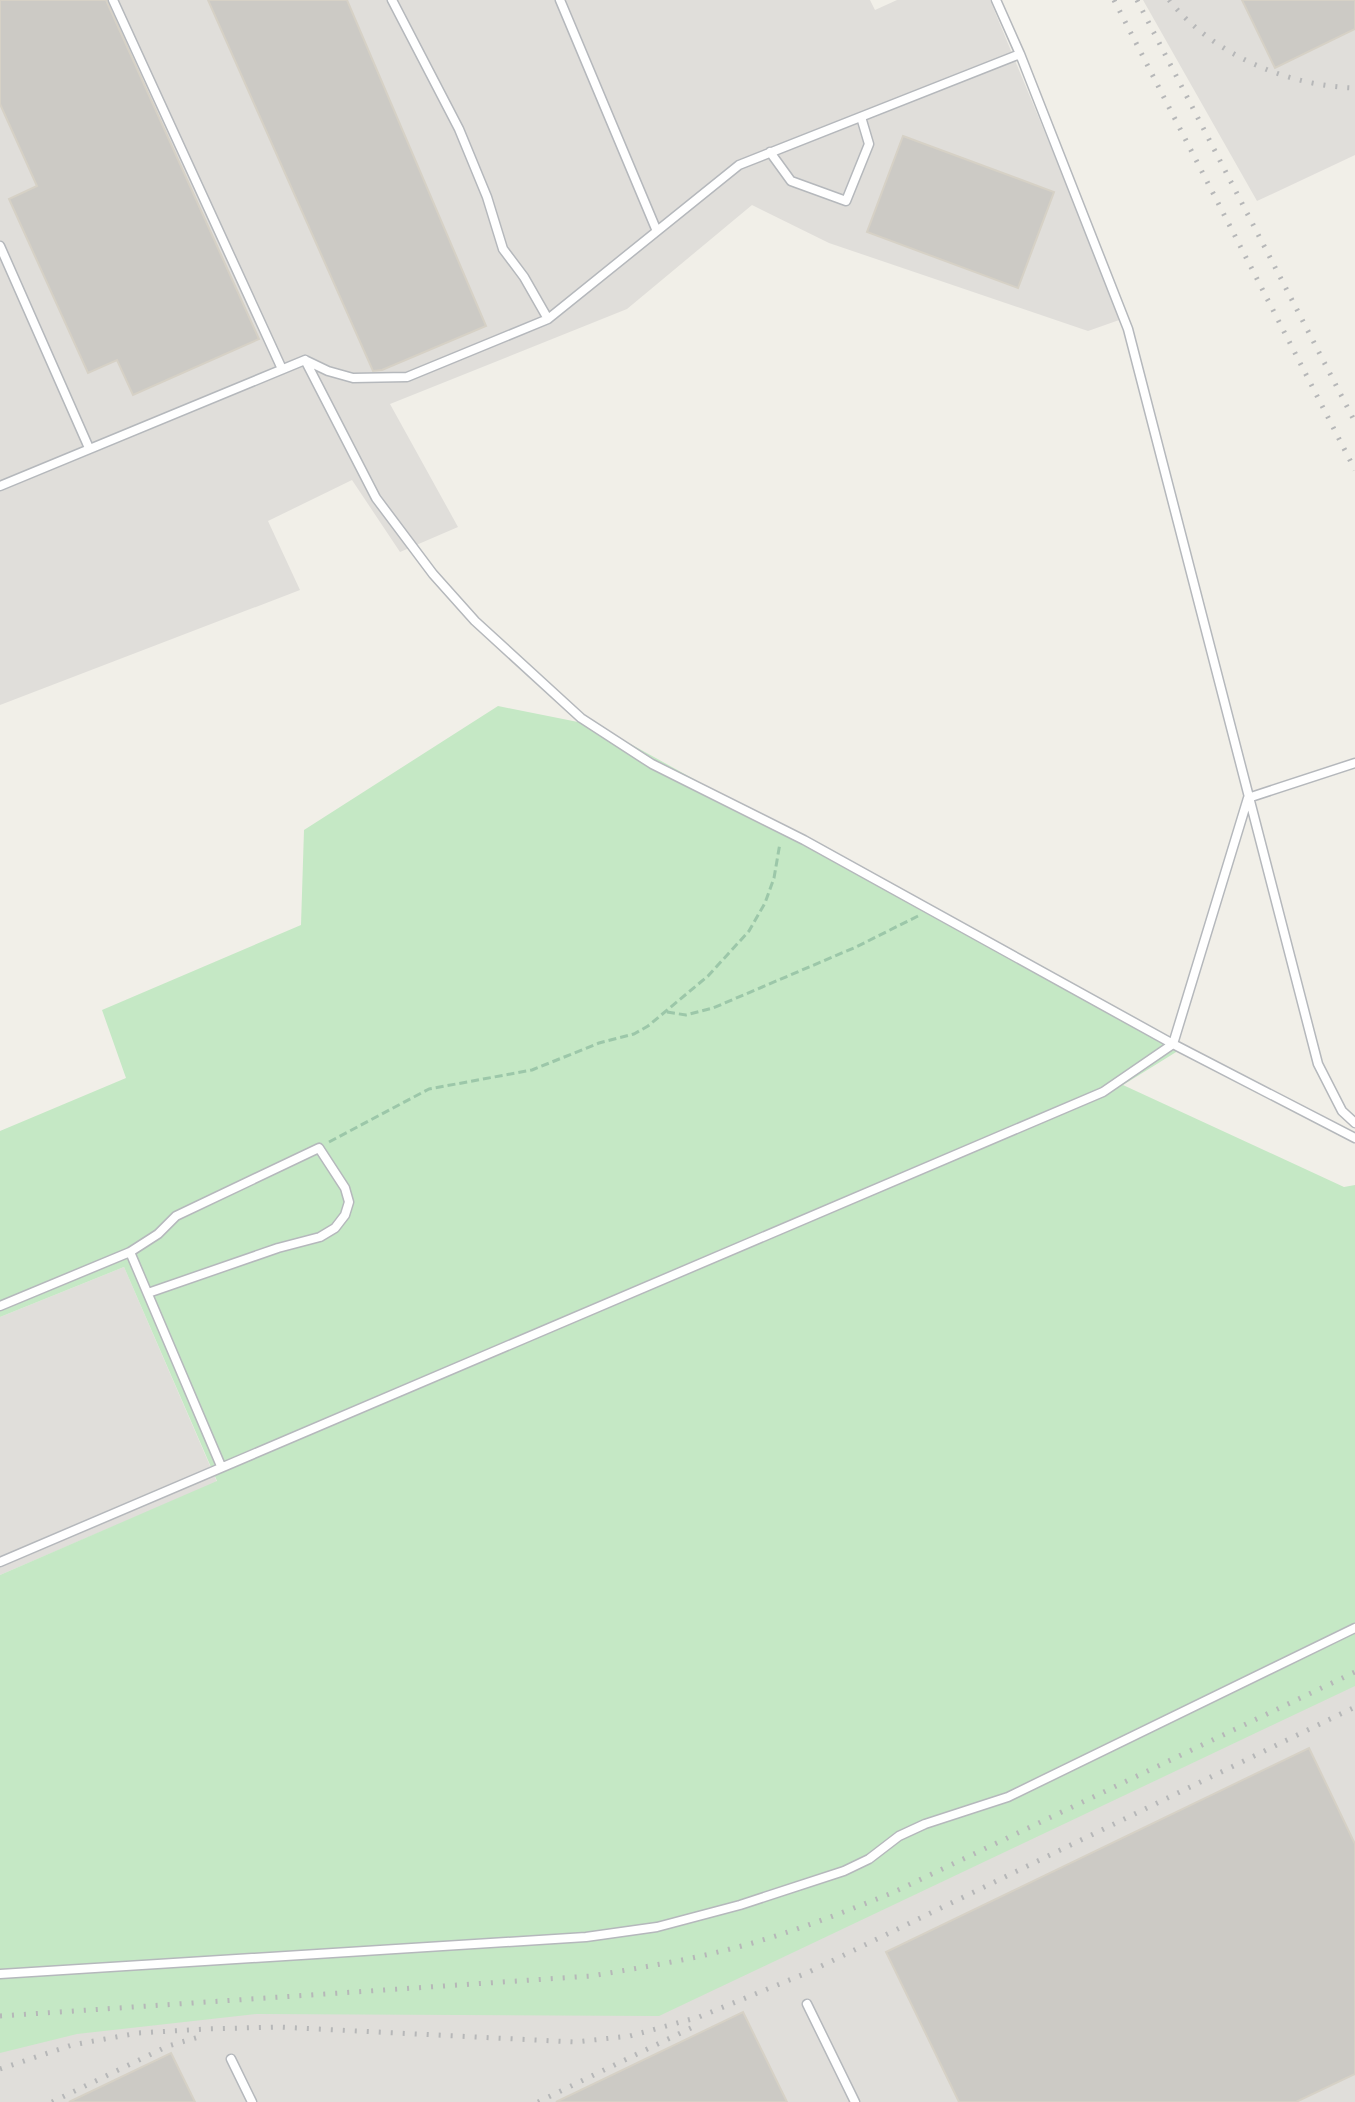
<svg xmlns="http://www.w3.org/2000/svg" width="1355" height="2102" font-family="'Sofia Sans Condensed',sans-serif">
<rect width="100%" height="100%" fill="#f1efe8"/>
<path fill="#e0deda" d="M 0,0 L 870,0 L 875,10 L 897,0 L 990,0 L 1122,319 L 1088,331 L 829,243 L 752,205 L 627,309 L 390,404 L 458,527 L 400,552 L 352,480 L 268,521 L 300,590 L 0,705 Z
M 1143,0 L 1355,0 L 1355,155 L 1257,201 Z
M 124,1267 L 217,1482 L 0,1575 L 0,1317 Z
M 1355,1643 L 1355,2102 L 0,2102 L 0,1990 Z"/>
<path fill="#c5e8c5" d="M 498,706 L 598,726 L 1181,1049 L 1123,1085 L 1344,1187 L 1355,1185 L 1355,1686 L 659,2016 L 257,2014 L 77,2034 L 0,2053 L 0,1575 L 217,1481 L 124,1267 L 0,1317 L 0,1131 L 126,1078 L 102,1010 L 301,925 L 304,830 Z"/>
<path fill="#cccac5" stroke="#d6d1c6" stroke-width="2" d="M 0,0 L 106,0 L 259,339 L 133,395 L 117,360 L 88,373 L 9,199 L 37,186 L 0,104 Z
M 208,0 L 347,0 L 486,326 L 382,370 L 373,371 Z
M 1242,0 L 1355,0 L 1355,29 L 1275,68 Z
M 903,136 L 1054,192 L 1018,288 L 867,232 Z
M 1309,1748 L 1355,1844 L 1355,2074 L 1296,2102 L 959,2102 L 886,1952 Z
M 743,2012 L 787,2102 L 556,2102 Z
M 171,2053 L 195,2102 L 69,2102 Z"/>
<g fill="none" stroke-linecap="round" stroke-linejoin="round">
<defs>
<path id="lane" d="M 113,0 L 282,369
M 392,0 L 459,129 L 487,197 L 503,249 L 524,277 L 548,319
M 560,0 L 656,229
M 996,0 L 1020,54 L 1128,329 L 1318,1064 L 1342,1111 L 1355,1123
M 770,152 L 791,181 L 846,201 L 869,144 L 861,117
M 0,246 L 89,448
M 305,360 L 376,498 L 433,574 L 475,621 L 581,718 L 652,764 L 804,840 L 1173,1044 L 1355,1138
M 0,486 L 305,360 L 328,371 L 353,378 L 407,377 L 548,319 L 739,165 L 1020,54
M 130,1252 L 158,1234 L 176,1216 L 319,1148 L 345,1188 L 349,1202 L 345,1215 L 335,1228 L 320,1237 L 278,1248 L 148,1293
M 0,1306 L 130,1252 L 221,1466
M 0,1562 L 1103,1092 L 1173,1044 L 1248,798 L 1355,763
M 0,1974 L 586,1937 L 657,1927 L 740,1905 L 844,1871 L 869,1859 L 899,1836 L 925,1824 L 1008,1797 L 1355,1628
M 807,2004 L 855,2102
M 231,2059 L 252,2102"/>
</defs>
<use href="#lane" stroke="#b5b8bc" stroke-width="11"/>
<path stroke="#9cc7a9" stroke-width="3" stroke-dasharray="8 4" stroke-linecap="butt" d="M 667,1012 L 686,1015 L 713,1008 L 856,947 L 918,916
M 329,1142 L 429,1089 L 532,1070 L 599,1043 L 634,1034 L 648,1026 L 708,976 L 749,931 L 765,903 L 774,878 L 780,843"/>
<use href="#lane" stroke="#fff" stroke-width="8"/>
<path stroke="#b6b7b8" stroke-width="5" stroke-dasharray="2 10" stroke-linecap="butt" d="M 1114,0 L 1355,470
M 1137,0 L 1355,422
M 1169,0 C 1212,54 1287,86 1355,88
M 0,2016 L 591,1976 C 638,1968 684,1961 730,1949 C 786,1935 839,1914 892,1893 L 1355,1672
M 0,2069 L 72,2045 L 138,2033 L 206,2029 L 278,2027 L 575,2042 L 630,2036 L 699,2017 L 809,1972 L 1355,1707
M 52,2102 L 168,2046 L 199,2037
M 538,2102 L 697,2025"/>
</g>
</svg>
